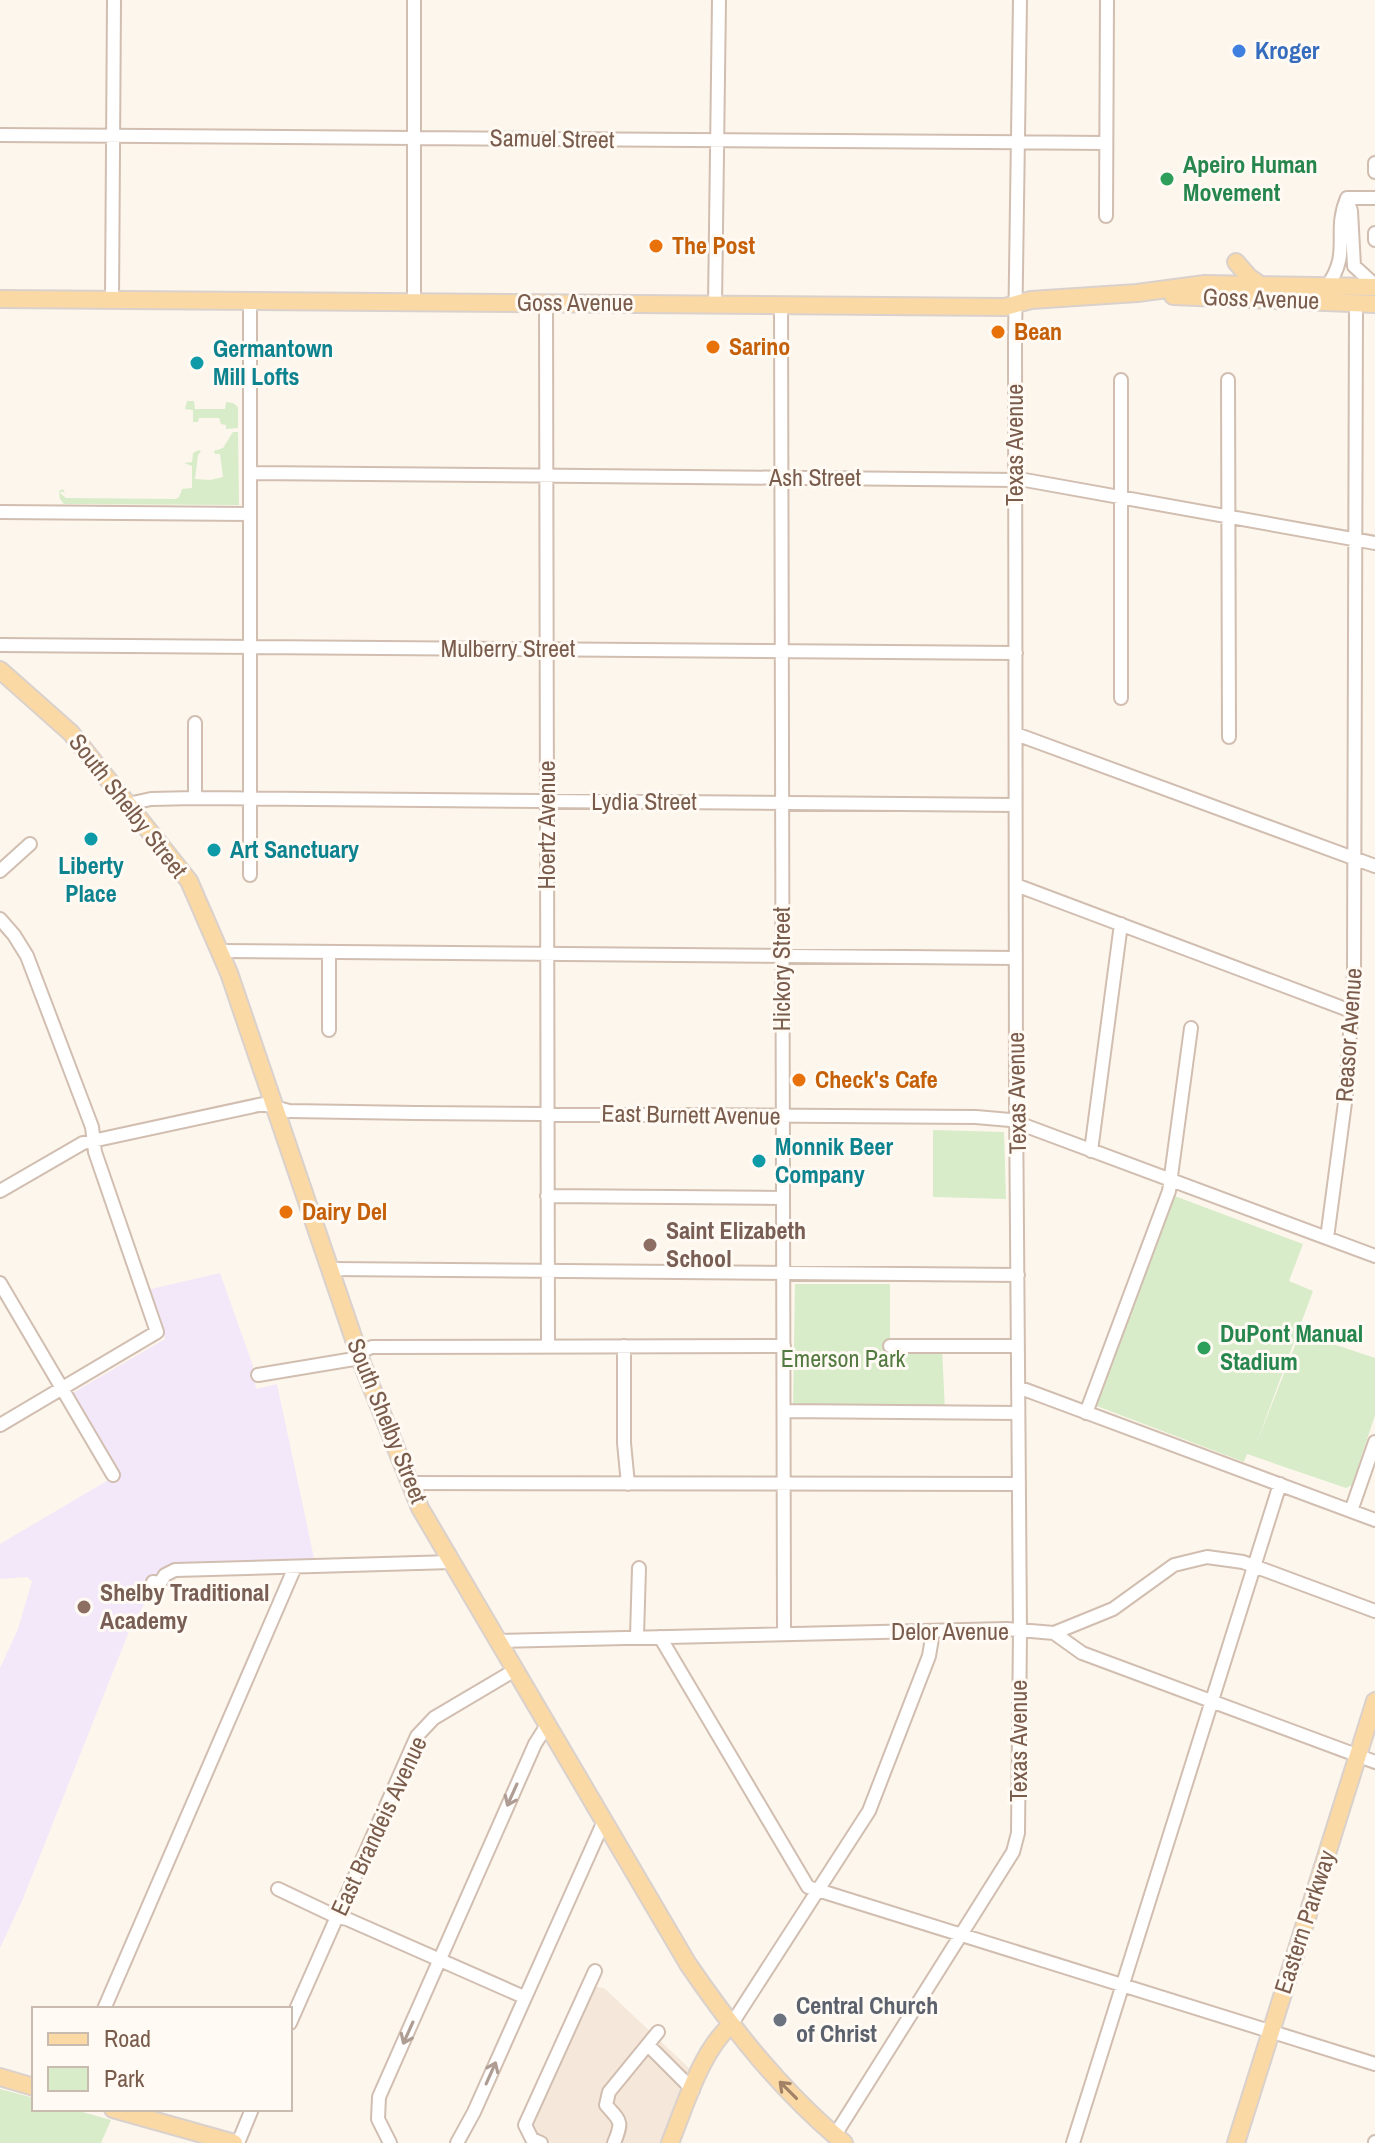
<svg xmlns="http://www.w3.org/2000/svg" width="1375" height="2143" font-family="'Archivo Narrow',sans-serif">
<rect width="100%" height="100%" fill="#fdf6ec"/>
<path fill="#f5e8da" d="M 597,1987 L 604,1988 L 691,2070 L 660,2143 L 551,2143 L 532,2135 L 528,2126 L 590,1990 Z"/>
<path fill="#f3e8fa" d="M 220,1273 L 253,1366 L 256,1389 L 277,1384 L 314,1558 L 160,1575 L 128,1634 L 22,1901 L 0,1948 L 0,1668 L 18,1629 L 32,1581 L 27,1577 L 0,1579 L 0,1544 L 110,1479 L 71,1394 L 165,1339 L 147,1290 Z"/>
<path fill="#d8ecc9" d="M 187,401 L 194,401 L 195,409 L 225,409 L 226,402 L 233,403 L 238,407 L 238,428 L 226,429 L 226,425 L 221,424 L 219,418 L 199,418 L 198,422 L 193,422 L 193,410 L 185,409 Z
M 233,432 L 238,432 L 239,505 L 64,504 L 60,499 L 59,491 L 63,489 L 65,494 L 62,491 L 60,493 L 66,498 L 176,499 L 179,497 L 182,489 L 192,488 L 192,466 L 184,463 L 192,462 L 193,453 L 199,450 L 201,451 L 198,455 L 195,479 L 210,480 L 223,477 L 220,454 L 215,454 L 214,451 L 223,448 Z
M 933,1130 L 1004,1132 L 1006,1199 L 933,1197 Z
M 1172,1195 L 1303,1244 L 1289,1281 L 1313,1291 L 1255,1447 L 1300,1333 L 1375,1358 L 1375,1415 L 1352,1485 L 1346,1488 L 1247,1454 L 1244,1462 L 1094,1405 Z
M 795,1284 L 890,1284 L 890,1351 L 942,1349 L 945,1410 L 793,1409 Z
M 0,2089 L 34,2098 L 34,2109 L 72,2109 L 111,2120 L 101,2143 L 0,2143 Z"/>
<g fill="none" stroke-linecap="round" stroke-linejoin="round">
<defs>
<path id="minor" d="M 414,0 L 414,302
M 0,135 L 1105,143
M 1375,163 L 1375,172
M 1347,198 L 1351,211 L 1354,266 L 1375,285
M 1347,198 L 1375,198
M 1106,216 L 1107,0
M 1375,233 L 1375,240
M 1327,286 C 1352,252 1332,233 1347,198
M 112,300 L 114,0
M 250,300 L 250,875
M 546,303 L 548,1346
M 715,305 L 719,0
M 781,305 L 784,1633
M 1228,380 L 1229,737
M 250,473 L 1025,480 L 1375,543
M 0,512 L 250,514
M 0,645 L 1016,653
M 1121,698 L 1121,380
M 1016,734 L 1375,866
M 195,798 L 195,723
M 128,804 L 151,799 L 195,798 L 1015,805
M 0,871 L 30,844
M 1016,885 L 1351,1011
M 0,919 L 14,935 L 27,956 L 92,1127 L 95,1152 L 157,1332 L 0,1425
M 221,951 L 1016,958
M 329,1030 L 329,952
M 1091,1151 L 1121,924
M 0,1191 L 83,1143 L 263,1104 L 289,1111 L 416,1113 L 976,1117 L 1010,1120 L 1375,1256
M 547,1196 L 783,1198
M 1327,1238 L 1346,1095 L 1354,972 L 1356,303
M 331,1269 L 1018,1275
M 0,1283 L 113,1475
M 624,1346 L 624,1443 L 628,1484
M 890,1346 L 1018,1346
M 258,1375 L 354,1359 L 359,1352 L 372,1347 L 784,1346
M 1018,1387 L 1375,1520
M 784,1411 L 1018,1413
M 1086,1413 L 1169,1191 L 1191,1028
M 410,1483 L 1018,1484
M 1351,1511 L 1375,1442
M 153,1582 L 160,1583 L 165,1575 L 175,1570 L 452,1562
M 1054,1633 L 1113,1609 L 1174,1565 L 1207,1557 L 1243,1562 L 1375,1611
M 637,1636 L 639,1568
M 660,1637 L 808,1887 L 1375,2064
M 499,1641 L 1007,1629 L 1054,1633 L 1082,1653 L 1375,1762
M 278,1889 L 337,1917 L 347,1919 L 524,1997
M 104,2009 L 295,1567
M 290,2023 L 417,1736 L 434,1718 L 515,1670
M 731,2025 L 869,1811 L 929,1656 L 933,1632
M 648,2045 L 693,2090
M 835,2135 L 1013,1852 L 1018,1833 L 1020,1632 L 1016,1099 L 1015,340 L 1020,0
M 238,2143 L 252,2109
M 390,2143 L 378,2119 L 379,2097 L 535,1744 L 547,1725
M 457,2143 L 474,2112 L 604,1821
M 541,2143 L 532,2139 L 525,2125 L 595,1971
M 614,2143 C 623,2121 621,2122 606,2105 L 609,2092 L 658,2032
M 1073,2143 L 1280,1484
M 1375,2143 L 1375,2142"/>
<path id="major" d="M 1236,262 L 1249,277 L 1259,284
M 1173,296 L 1375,304
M 0,299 L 1005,307 L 1031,300 L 1137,293 L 1205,284 L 1375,287
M 0,670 L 71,733 L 189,881 L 229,973 L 363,1366 L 420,1508 L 688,1964 C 733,2030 783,2093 844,2143
M 0,2077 L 34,2087
M 113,2109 L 234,2143
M 670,2143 C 685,2106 701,2051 731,2025
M 1236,2143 L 1375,1701"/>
</defs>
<use href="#minor" stroke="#d1beb0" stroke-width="16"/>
<use href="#major" stroke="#dad1cd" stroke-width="20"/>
<use href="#minor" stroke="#fff" stroke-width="12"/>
<use href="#major" stroke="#fbd9a5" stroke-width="16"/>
</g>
<defs><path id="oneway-shaft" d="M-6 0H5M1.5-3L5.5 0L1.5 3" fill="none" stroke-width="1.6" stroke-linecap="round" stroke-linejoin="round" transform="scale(2)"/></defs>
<g stroke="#af9d94">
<use href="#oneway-shaft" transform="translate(512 1795) rotate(114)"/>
<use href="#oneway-shaft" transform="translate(408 2033) rotate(114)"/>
<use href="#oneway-shaft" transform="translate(491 2073) rotate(-66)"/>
</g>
<use stroke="#a18267" href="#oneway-shaft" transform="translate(788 2090) rotate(-135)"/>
<circle fill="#3f7fe0" stroke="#fffaf3" stroke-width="3" cx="1239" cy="51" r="8"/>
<g fill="#2e9e5b" stroke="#fffaf3" stroke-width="3">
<circle cx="1167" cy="179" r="8"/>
<circle cx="1204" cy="1348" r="8"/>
</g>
<g fill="#e8710a" stroke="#fffaf3" stroke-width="3">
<circle cx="656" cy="246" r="8"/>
<circle cx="998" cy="332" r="8"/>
<circle cx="713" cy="347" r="8"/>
<circle cx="799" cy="1080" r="8"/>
<circle cx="286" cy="1212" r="8"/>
</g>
<g fill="#0f9aa8" stroke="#fffaf3" stroke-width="3">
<circle cx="197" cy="363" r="8"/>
<circle cx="91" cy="839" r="8"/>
<circle cx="214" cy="850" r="8"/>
<circle cx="759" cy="1161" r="8"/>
</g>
<g fill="#8d6e63" stroke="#fffaf3" stroke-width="3">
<circle cx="650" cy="1245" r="8"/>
<circle cx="84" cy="1607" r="8"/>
</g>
<circle fill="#6b7280" stroke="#fffaf3" stroke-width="3" cx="780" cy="2020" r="8"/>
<g text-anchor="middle" stroke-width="6" stroke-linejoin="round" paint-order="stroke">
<g font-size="24" font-weight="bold" fill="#366cbe" stroke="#fffaf3" text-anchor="start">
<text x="1255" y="59">Kroger</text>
</g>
<g font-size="24" fill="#7a5c4d" stroke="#fffaf3">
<text transform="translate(552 139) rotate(1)" y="8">Samuel Street</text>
<text transform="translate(1261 299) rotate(2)" y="8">Goss Avenue</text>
<text x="575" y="311">Goss Avenue</text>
<text transform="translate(1015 445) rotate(-90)" y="8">Texas Avenue</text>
<text x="815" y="486">Ash Street</text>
<text x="508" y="657">Mulberry Street</text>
<text x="644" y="810">Lydia Street</text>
<text transform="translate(128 806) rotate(52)" y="8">South Shelby Street</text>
<text transform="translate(547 825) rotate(-90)" y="8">Hoertz Avenue</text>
<text transform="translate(782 969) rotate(-90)" y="8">Hickory Street</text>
<text transform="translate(1349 1035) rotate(-86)" y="8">Reasor Avenue</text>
<text transform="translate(1017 1093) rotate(-91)" y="8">Texas Avenue</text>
<text transform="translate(691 1115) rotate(1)" y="8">East Burnett Avenue</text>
<text transform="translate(387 1421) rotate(68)" y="8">South Shelby Street</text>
<text x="950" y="1640">Delor Avenue</text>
<text transform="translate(1019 1741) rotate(-90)" y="8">Texas Avenue</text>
<text transform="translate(379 1826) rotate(-65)" y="8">East Brandeis Avenue</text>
<text transform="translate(1305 1922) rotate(-72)" y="8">Eastern Parkway</text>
</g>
<g font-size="24" font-weight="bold" fill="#27864d" stroke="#fffaf3" text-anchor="start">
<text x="1183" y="173">Apeiro Human<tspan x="1183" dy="28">Movement</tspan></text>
<text x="1220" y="1342">DuPont Manual<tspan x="1220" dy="28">Stadium</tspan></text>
</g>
<g font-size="24" font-weight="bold" fill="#c56008" stroke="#fffaf3" text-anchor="start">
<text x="672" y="254">The Post</text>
<text x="1014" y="340">Bean</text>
<text x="729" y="355">Sarino</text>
<text x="815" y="1088">Check's Cafe</text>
<text x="302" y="1220">Dairy Del</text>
</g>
<g font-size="24" font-weight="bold" fill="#0d838f" stroke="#fffaf3" text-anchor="start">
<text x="213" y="357">Germantown<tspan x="213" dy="28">Mill Lofts</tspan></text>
<text x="230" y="858">Art Sanctuary</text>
<text x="91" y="874" text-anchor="middle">Liberty<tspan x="91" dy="28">Place</tspan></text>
<text x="775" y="1155">Monnik Beer<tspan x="775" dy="28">Company</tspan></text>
</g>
<g font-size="24" font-weight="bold" fill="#785e54" stroke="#fffaf3" text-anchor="start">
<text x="666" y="1239">Saint Elizabeth<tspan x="666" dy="28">School</tspan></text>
<text x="100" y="1601">Shelby Traditional<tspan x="100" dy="28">Academy</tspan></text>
</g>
<g font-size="24" fill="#537a41" stroke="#fffaf3">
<text x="843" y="1367">Emerson Park</text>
</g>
<g font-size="24" font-weight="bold" fill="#5b616d" stroke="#fffaf3" text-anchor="start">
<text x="796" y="2014">Central Church<tspan x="796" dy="28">of Christ</tspan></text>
</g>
</g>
<rect x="32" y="2007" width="260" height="104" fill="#fffaf3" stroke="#cabbb1" stroke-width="2"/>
<rect x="48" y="2033" width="40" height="12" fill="#fbd9a5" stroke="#cabbb1" stroke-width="2"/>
<text x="104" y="2047" font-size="24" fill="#7a5c4d">Road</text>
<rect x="48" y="2067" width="40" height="24" fill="#d8ecc9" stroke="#cabbb1" stroke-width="2"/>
<text x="104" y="2087" font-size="24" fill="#7a5c4d">Park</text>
</svg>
